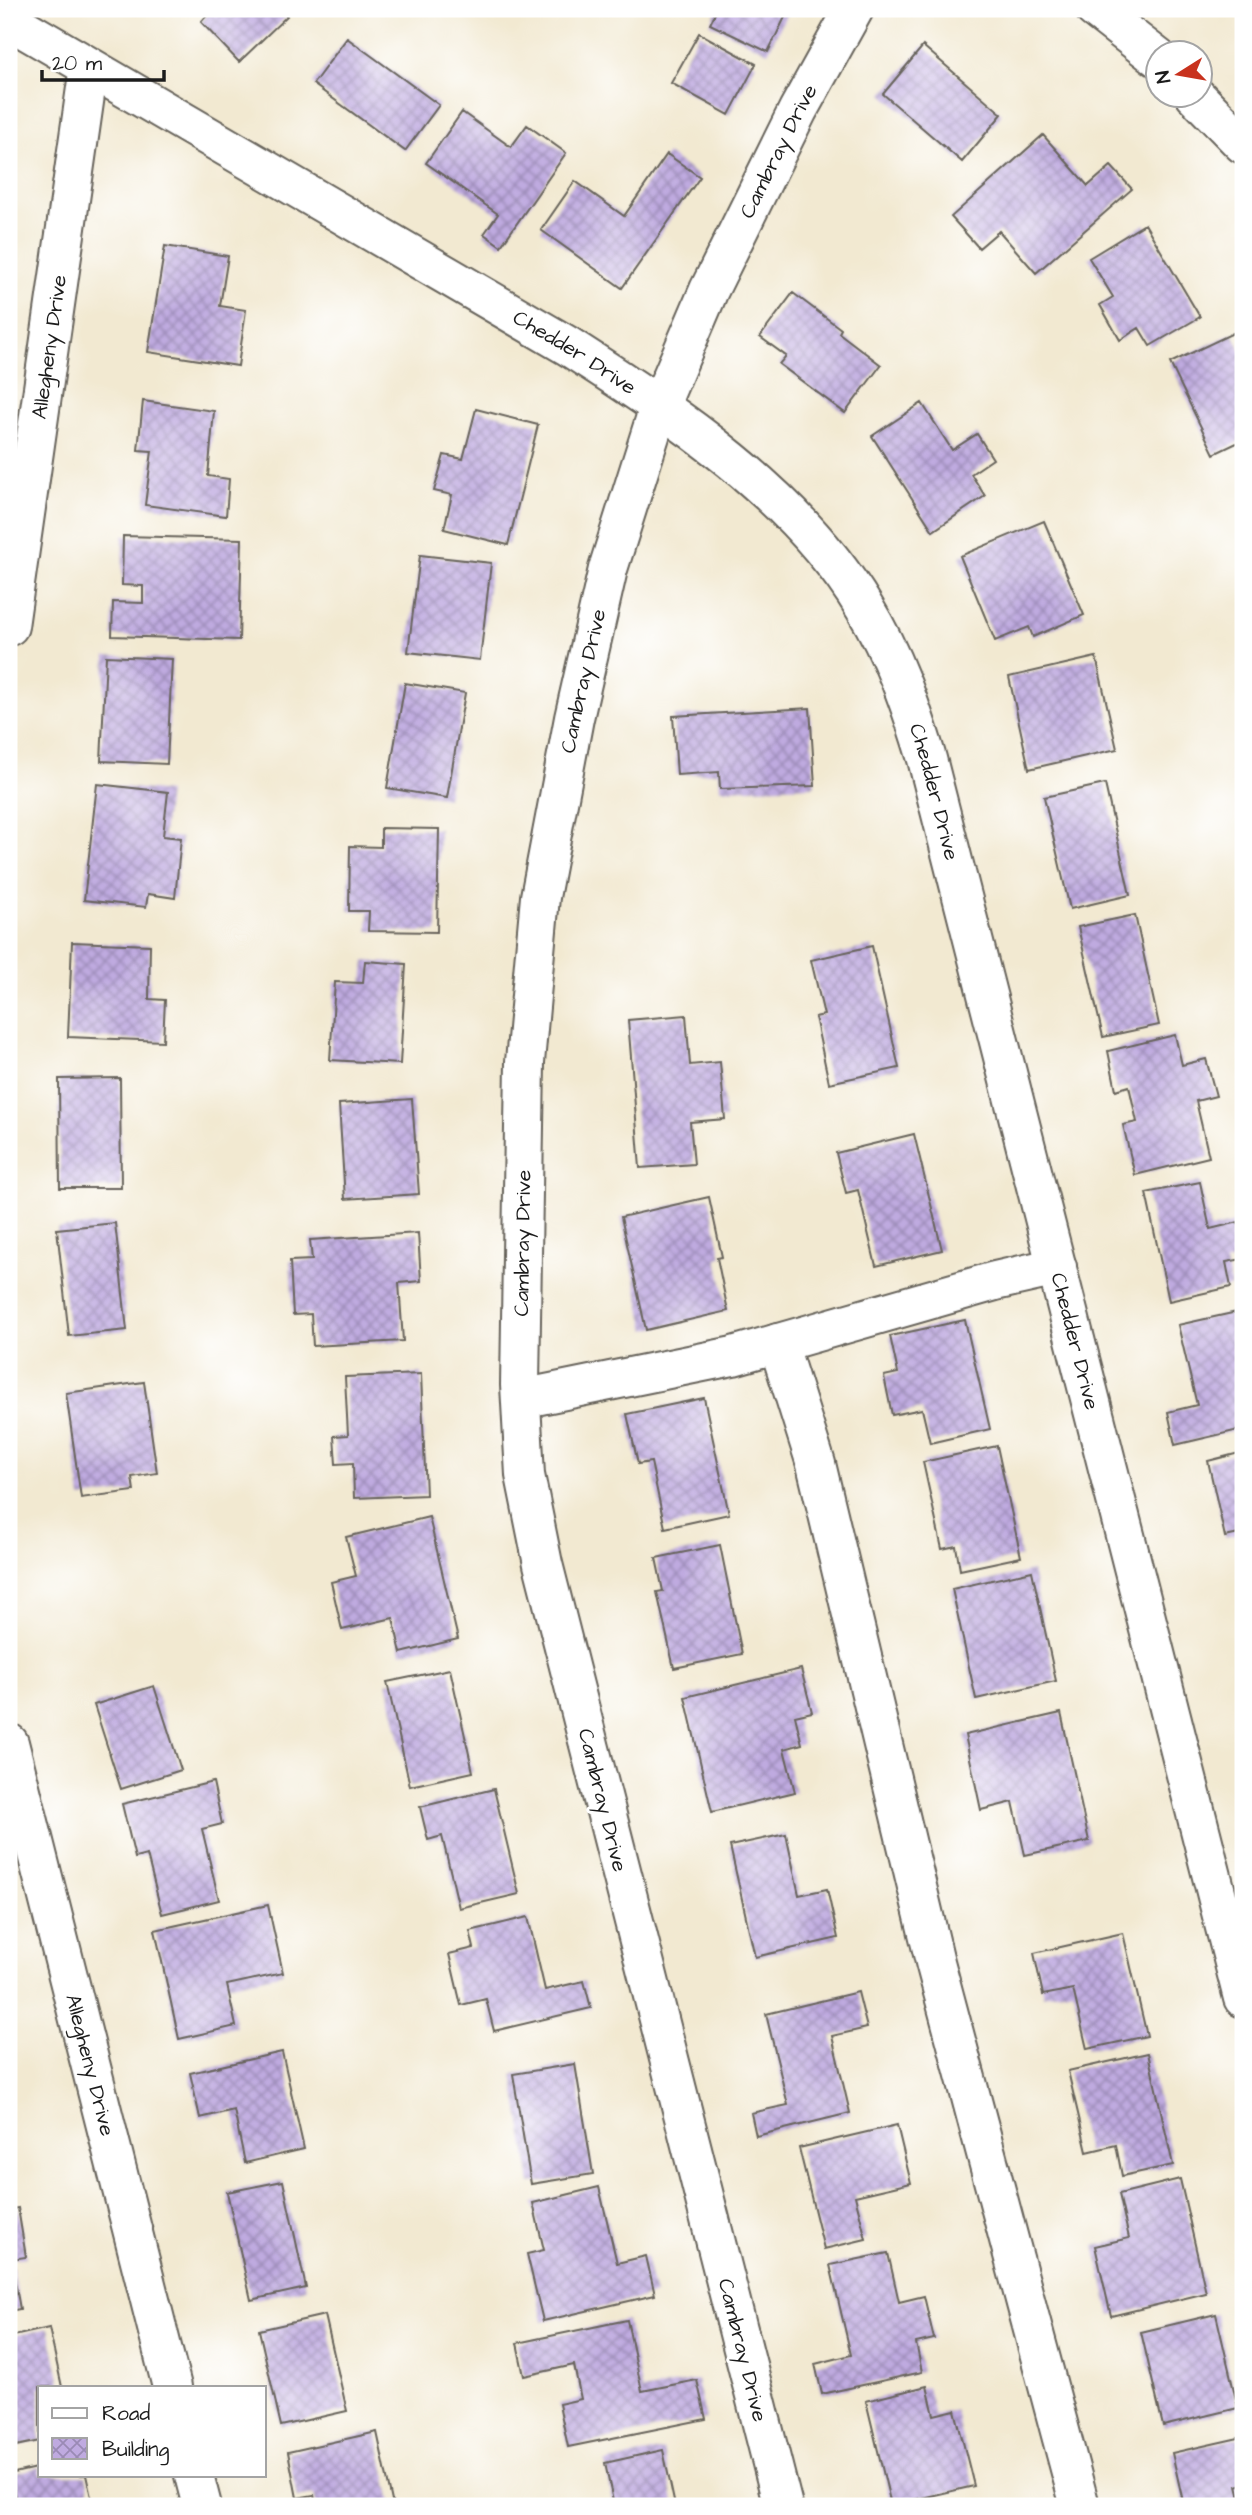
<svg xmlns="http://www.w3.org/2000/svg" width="1252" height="2515" font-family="'Architects Daughter',sans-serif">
<defs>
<pattern id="building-cross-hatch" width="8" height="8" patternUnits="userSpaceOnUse" patternTransform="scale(1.75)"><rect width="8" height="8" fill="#bfaae0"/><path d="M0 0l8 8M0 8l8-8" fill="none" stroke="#9a8ab5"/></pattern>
</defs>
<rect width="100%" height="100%" fill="#fff"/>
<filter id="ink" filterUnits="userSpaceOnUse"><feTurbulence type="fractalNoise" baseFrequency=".0143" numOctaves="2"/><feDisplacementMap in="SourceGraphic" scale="14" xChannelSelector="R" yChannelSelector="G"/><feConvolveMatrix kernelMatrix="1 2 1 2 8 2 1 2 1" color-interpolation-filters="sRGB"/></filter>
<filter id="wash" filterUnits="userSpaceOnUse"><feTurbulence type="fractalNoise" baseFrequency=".00686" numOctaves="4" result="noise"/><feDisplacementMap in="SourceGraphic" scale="28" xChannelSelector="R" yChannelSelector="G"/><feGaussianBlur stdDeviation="1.57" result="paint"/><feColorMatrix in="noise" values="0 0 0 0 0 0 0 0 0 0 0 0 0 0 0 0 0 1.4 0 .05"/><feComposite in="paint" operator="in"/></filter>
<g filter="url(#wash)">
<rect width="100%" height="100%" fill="#f2e9d1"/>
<g id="blocks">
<path fill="url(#building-cross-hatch)" d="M 206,9 L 280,9 L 287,16 L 239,62 L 201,22 L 210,12 Z
M 717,9 L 789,9 L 768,52 L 710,24 Z
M 699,33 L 756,64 L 729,115 L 671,83 Z
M 347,38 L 439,105 L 405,151 L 313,84 Z
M 923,46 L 1002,114 L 962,162 L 883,94 Z
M 462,112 L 511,147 L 527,125 L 566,153 L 501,246 L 484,234 L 498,214 L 426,163 Z
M 1043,135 L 1088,186 L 1111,166 L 1132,189 L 1036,273 L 999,231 L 979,248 L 951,217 Z
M 667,154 L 700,177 L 622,288 L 541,230 L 575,181 L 624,216 Z
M 1145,224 L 1200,317 L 1150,346 L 1139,328 L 1120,340 L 1100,305 L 1113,297 L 1089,258 Z
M 165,246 L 228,256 L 220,306 L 246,310 L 238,366 L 148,352 Z
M 793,293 L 841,329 L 839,333 L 881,365 L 845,413 L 779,364 L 786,356 L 760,337 Z
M 1233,333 L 1243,354 L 1243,440 L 1214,454 L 1170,363 Z
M 143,401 L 214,411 L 208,476 L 229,479 L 226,516 L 145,505 L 152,451 L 138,450 Z
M 922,403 L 952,450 L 977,434 L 993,459 L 971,474 L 985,496 L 933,531 L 872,436 Z
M 476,409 L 538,425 L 508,545 L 444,529 L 452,495 L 434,491 L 444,455 L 463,459 Z
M 1044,521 L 1084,615 L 1033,637 L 1029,627 L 995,641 L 960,556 Z
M 123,536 L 242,539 L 239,640 L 112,636 L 113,602 L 143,603 L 143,586 L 122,585 Z
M 420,555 L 491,563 L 480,660 L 408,652 Z
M 106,656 L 172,659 L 167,764 L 101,761 Z
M 1096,657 L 1117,749 L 1029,769 L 1009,677 Z
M 405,683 L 465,693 L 447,798 L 387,788 Z
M 810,708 L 815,786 L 720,789 L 719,772 L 677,775 L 673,716 Z
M 97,784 L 168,792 L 163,836 L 181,838 L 175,898 L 148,894 L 146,907 L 84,900 Z
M 1105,784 L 1130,895 L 1070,909 L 1044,797 Z
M 381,828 L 439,829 L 437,932 L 368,931 L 369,911 L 349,911 L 350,846 L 381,847 Z
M 1135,915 L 1159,1025 L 1103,1037 L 1078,927 Z
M 72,942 L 150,945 L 149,999 L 165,1000 L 163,1041 L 68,1037 Z
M 872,946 L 899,1068 L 829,1083 L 815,1017 L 824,1015 L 811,960 Z
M 365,961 L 406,964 L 400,1064 L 330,1060 L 335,982 L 363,983 Z
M 686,1015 L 690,1065 L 720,1062 L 725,1119 L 690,1122 L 694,1164 L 640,1168 L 628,1020 Z
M 1175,1035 L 1182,1065 L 1206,1059 L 1216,1096 L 1196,1101 L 1209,1157 L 1135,1175 L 1123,1125 L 1137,1122 L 1129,1086 L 1116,1090 L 1108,1051 Z
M 120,1078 L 121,1188 L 60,1188 L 59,1079 Z
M 412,1099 L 419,1194 L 345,1199 L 339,1104 Z
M 914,1134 L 942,1250 L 876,1266 L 858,1190 L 846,1193 L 836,1153 Z
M 1200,1182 L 1210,1229 L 1239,1222 L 1243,1240 L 1243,1259 L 1226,1262 L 1231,1287 L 1169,1301 L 1146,1193 Z
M 709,1197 L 722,1257 L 717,1258 L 728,1311 L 646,1330 L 621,1217 Z
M 115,1223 L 127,1330 L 69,1336 L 57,1229 Z
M 418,1233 L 421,1281 L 399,1283 L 403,1341 L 313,1346 L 311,1314 L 293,1315 L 290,1261 L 312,1260 L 310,1240 Z
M 1237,1312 L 1243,1339 L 1243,1429 L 1175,1445 L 1168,1412 L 1197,1405 L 1178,1325 Z
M 965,1320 L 990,1429 L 930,1443 L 922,1409 L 892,1415 L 884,1376 L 898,1373 L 890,1336 Z
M 421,1374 L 426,1495 L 354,1498 L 353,1463 L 336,1464 L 334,1436 L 348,1435 L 345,1377 Z
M 144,1382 L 157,1473 L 132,1477 L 134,1491 L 81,1498 L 66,1393 Z
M 704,1398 L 729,1514 L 665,1528 L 651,1462 L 638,1464 L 627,1414 Z
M 997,1446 L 1021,1557 L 960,1570 L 956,1546 L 942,1549 L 923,1462 Z
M 1243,1452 L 1243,1549 L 1242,1549 L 1239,1534 L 1225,1537 L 1208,1461 Z
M 429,1517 L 458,1639 L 401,1653 L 393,1618 L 342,1630 L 331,1582 L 356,1576 L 346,1537 Z
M 720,1545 L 742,1654 L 674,1668 L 657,1592 L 663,1591 L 656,1558 Z
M 1032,1571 L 1056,1681 L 976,1699 L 952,1589 Z
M 450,1669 L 473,1772 L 410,1786 L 387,1682 Z
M 801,1669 L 812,1712 L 795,1716 L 802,1744 L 784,1749 L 795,1792 L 712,1812 L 685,1697 Z
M 154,1686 L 181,1770 L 121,1789 L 94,1705 Z
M 1061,1713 L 1089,1841 L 1025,1855 L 1013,1802 L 981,1810 L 965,1735 Z
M 213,1782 L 222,1824 L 202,1829 L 219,1900 L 162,1914 L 147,1855 L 135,1858 L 122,1804 Z
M 494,1789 L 519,1894 L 459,1908 L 442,1836 L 428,1840 L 420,1807 Z
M 786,1834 L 799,1895 L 827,1889 L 838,1938 L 755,1957 L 730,1846 Z
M 268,1905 L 283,1973 L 227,1985 L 236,2026 L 179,2039 L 155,1930 Z
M 528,1917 L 545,1990 L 584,1981 L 591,2008 L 494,2031 L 486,1999 L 461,2005 L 449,1954 L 474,1948 L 470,1931 Z
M 1123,1933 L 1147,2036 L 1087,2049 L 1073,1989 L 1043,1995 L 1034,1953 Z
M 858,1992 L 867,2028 L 832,2036 L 850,2113 L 756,2136 L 751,2113 L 788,2105 L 766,2014 Z
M 282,2052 L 304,2149 L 245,2163 L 234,2110 L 200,2118 L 190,2073 Z
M 1148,2053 L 1173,2165 L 1122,2176 L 1116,2145 L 1087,2152 L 1068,2071 Z
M 575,2064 L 593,2174 L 531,2184 L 513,2074 Z
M 897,2125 L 911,2183 L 855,2196 L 866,2239 L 824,2249 L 799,2148 Z
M 1180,2179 L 1206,2293 L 1111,2316 L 1095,2246 L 1129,2238 L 1119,2194 Z
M 283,2181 L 306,2288 L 251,2300 L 227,2192 Z
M 599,2187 L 617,2263 L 646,2256 L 655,2295 L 543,2321 L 527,2254 L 544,2250 L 533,2203 Z
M 18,2208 L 26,2257 L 11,2259 L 20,2309 L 9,2311 L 9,2210 Z
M 888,2253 L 899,2302 L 924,2296 L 934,2339 L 916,2343 L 922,2372 L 822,2394 L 815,2364 L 851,2355 L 830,2265 Z
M 1216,2314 L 1238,2408 L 1163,2426 L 1141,2332 Z
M 325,2315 L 347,2411 L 281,2426 L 259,2330 Z
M 627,2320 L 642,2391 L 697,2380 L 706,2419 L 568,2447 L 559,2404 L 581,2399 L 574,2365 L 524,2376 L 517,2343 Z
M 49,2328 L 62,2387 L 40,2387 L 40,2441 L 11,2447 L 9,2435 L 9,2337 Z
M 927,2386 L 934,2415 L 955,2410 L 974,2486 L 891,2505 L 866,2401 Z
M 377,2432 L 393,2506 L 316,2506 L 314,2495 L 297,2498 L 288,2452 Z
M 1243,2437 L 1243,2484 L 1237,2486 L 1242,2506 L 1184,2506 L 1172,2453 Z
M 663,2450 L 675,2506 L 614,2506 L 605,2463 Z
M 40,2467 L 40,2475 L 86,2475 L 93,2506 L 17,2506 L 10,2474 Z"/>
</g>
</g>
<g filter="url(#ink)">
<use href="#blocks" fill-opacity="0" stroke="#67645b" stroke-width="2"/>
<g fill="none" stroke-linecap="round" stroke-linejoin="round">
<defs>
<g id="minor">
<path d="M 1095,9 L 1158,58"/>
<path id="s1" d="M 9,20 L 568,346 C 677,416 796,494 864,607 C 893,654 911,706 927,759 L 1243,1998"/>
<path d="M 1194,94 L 1243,144"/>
<path id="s2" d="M 9,626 L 89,67"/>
<path d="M 778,1343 L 816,1464 L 935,1962 L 1080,2506"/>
<path d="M 521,1399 L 733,1356 L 995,1281 L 1057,1267"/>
<path id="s3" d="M 9,1743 L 172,2387"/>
<path d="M 194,2475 L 202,2506"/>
<path id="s4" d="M 783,2506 L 543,1564 L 525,1475 L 520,1385 L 525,1062 L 540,897 L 574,718 L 608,569 L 659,407 L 709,290 L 798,110 L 854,9"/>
</g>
</defs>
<use href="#minor" stroke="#67645b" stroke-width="42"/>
<use href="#minor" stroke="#fff" stroke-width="38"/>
</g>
</g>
<g text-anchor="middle" stroke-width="6" stroke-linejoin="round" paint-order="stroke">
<g font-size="21" fill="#1c1c1c" stroke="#fff">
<text dy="7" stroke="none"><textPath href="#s4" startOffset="2429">Cambray Drive</textPath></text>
<text dy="7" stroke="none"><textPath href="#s2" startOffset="282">Allegheny Drive</textPath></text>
<text dy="7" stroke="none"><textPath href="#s1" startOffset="656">Chedder Drive</textPath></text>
<text dy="7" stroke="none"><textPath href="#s4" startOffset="1862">Cambray Drive</textPath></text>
<text dy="7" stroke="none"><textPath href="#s1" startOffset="1244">Chedder Drive</textPath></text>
<text dy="7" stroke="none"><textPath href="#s4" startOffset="1295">Cambray Drive</textPath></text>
<text dy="7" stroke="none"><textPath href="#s1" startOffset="1811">Chedder Drive</textPath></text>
<text transform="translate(603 1800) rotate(76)" y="7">Cambray Drive</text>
<text dy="7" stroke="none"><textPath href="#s3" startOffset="332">Allegheny Drive</textPath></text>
<text transform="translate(743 2350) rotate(76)" y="7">Cambray Drive</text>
</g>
</g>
<rect width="1252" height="2515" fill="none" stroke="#fff" stroke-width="35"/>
<rect x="38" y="2386" width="228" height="91" fill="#ffffff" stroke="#a4a4a4" stroke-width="2"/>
<rect x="52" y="2408" width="35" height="10" fill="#ffffff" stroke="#a4a4a4" stroke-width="2"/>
<text x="102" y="2420" font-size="21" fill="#1c1c1c">Road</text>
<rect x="52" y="2438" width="35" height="21" fill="url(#building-cross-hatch)" stroke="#a4a4a4" stroke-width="2"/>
<text x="102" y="2456" font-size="21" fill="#1c1c1c">Building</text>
<g transform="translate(1179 74) rotate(259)"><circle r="33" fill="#ffffff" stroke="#a4a4a4" stroke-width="2"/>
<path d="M0-5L12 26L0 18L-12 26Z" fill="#c8321e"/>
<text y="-10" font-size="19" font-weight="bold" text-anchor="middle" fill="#1c1c1c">N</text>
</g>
<path d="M42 70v10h122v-10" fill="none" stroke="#1c1c1c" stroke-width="3.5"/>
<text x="52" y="70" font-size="21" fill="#1c1c1c" stroke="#ffffff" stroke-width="5" paint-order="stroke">20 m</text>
</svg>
